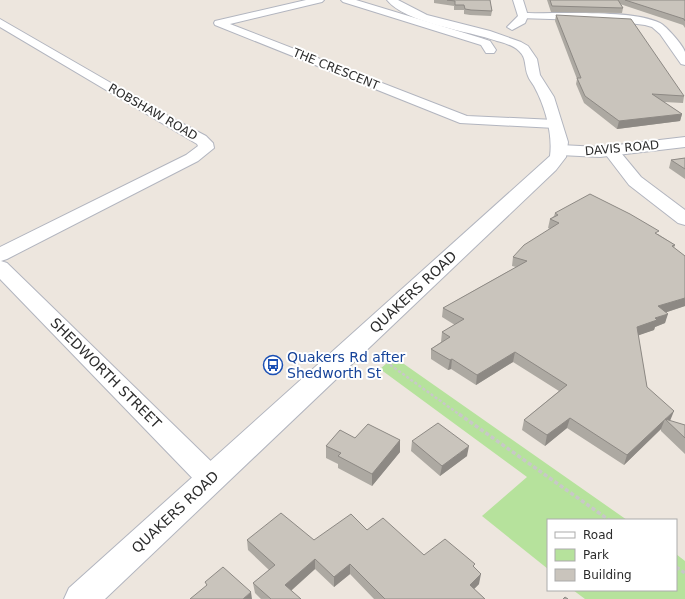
<svg xmlns="http://www.w3.org/2000/svg" width="685" height="599" font-family="'DejaVu Sans',sans-serif">
<rect width="100%" height="100%" fill="#ede6de"/>
<path fill="#b6e29c" d="M 394,357 L 627,520 L 548,520 L 548,569 L 482,516 L 527,477 L 380,369 Z
M 676,554 L 685,561 L 685,599 L 585,599 L 573,590 L 676,590 Z"/>
<g fill="none" stroke-linecap="round" stroke-linejoin="round">
<defs>
<path id="minor" d="M 306,0 L 324,0 L 322,2 L 230,24 L 467,116 L 555,120 L 560,121 L 562,124 L 560,127 L 555,128 L 460,123 L 215,25 L 214,23 L 215,21 Z
M 341,0 L 356,0 L 481,38 L 490,41 L 496,50 L 494,53 L 486,53 L 481,45 L 343,2 Z
M 523,13 C 556,14 632,9 660,23 C 666,26 683,45 685,52 C 685,56 685,61 685,65 L 681,64 L 660,34 L 652,27 L 645,25 L 613,21 L 519,18 L 518,16 L 519,14 Z
M 0,19 L 170,117 L 206,136 L 213,143 L 214,148 L 198,161 L 7,259 L 1,261 L 7,263 L 221,471 L 226,479 L 221,487 L 211,490 L 201,487 L 0,279 L 0,247 L 186,155 L 198,146 L 197,144 L 0,27 Z
M 611,146 L 617,148 L 641,177 L 685,210 L 685,225 L 678,223 L 629,185 L 603,151 L 605,148 Z"/>
<path id="tertiary" d="M 513,0 L 523,0 L 528,16 L 525,23 L 512,30 L 507,27 L 518,16 Z
M 685,137 L 685,147 L 600,157 L 560,155 L 554,153 L 552,150 L 554,147 L 560,145 L 600,147 Z"/>
<path id="secondary" d="M 387,0 L 398,0 L 427,15 L 490,31 L 521,42 L 528,46 L 537,59 L 540,75 L 554,97 L 568,142 L 566,157 L 556,170 L 105,599 L 64,599 L 69,588 L 550,156 C 553,134 545,106 534,86 C 532,83 529,79 528,76 C 524,67 527,58 519,51 C 513,45 504,43 497,41 C 469,31 405,23 387,0 Z"/>
</defs>
<use href="#minor" stroke="#b2b5bf" stroke-width="2"/>
<use href="#tertiary" stroke="#b2b5bf" stroke-width="2"/>
<use href="#secondary" stroke="#b2b5bf" stroke-width="2"/>
<path stroke="#c8c8c8" stroke-width="2.5" stroke-dasharray="3 2" stroke-linecap="butt" d="M 382,359 L 460,415"/>
<path stroke="#c8c8c8" stroke-width="3.5" stroke-dasharray="4 2.5" stroke-linecap="butt" d="M 459,414 L 609,520
M 676,567 L 685,573"/>
<use href="#minor" fill="#fff" fill-rule="evenodd"/>
<use href="#tertiary" fill="#fff" fill-rule="evenodd"/>
<use href="#secondary" fill="#fff" fill-rule="evenodd"/>
</g>
<path fill="#ada9a2" d="M 434,0 L 490,0 L 492,11 L 491,16 L 470,15 L 464,14 L 464,10 L 454,10 L 454,6 L 434,3 Z
M 547,0 L 685,0 L 685,28 L 683,25 L 620,4 L 623,8 L 622,13 L 551,12 Z
M 556,15 L 684,96 L 683,103 L 664,102 L 682,114 L 680,121 L 617,129 L 584,103 L 576,84 L 577,79 L 555,21 Z
M 685,158 L 685,179 L 669,168 L 671,160 Z
M 555,213 L 658,234 L 675,245 L 674,248 L 685,256 L 685,306 L 667,312 L 665,323 L 655,327 L 654,330 L 638,335 L 647,387 L 670,421 L 685,425 L 685,454 L 661,431 L 661,429 L 624,465 L 567,428 L 545,446 L 522,430 L 524,420 L 559,391 L 513,362 L 476,385 L 451,369 L 448,370 L 431,359 L 431,349 L 441,342 L 442,332 L 455,325 L 442,317 L 443,308 L 516,267 L 512,266 L 513,257 L 550,229 L 548,228 L 550,219 L 554,216 Z
M 355,438 L 400,440 L 400,452 L 372,486 L 338,468 L 338,464 L 326,458 L 326,446 Z
M 412,441 L 467,456 L 440,476 L 411,451 Z
M 367,530 L 424,555 L 474,567 L 479,584 L 474,589 L 485,599 L 374,599 L 350,574 L 334,587 L 315,569 L 291,591 L 301,599 L 261,599 L 255,593 L 253,583 L 269,570 L 248,550 L 247,540 L 314,540 Z"/>
<path fill="#8d8984" d="M 682,114 L 680,121 L 617,129 L 619,121 Z
M 685,298 L 685,306 L 655,316 L 658,306 Z
M 668,314 L 665,323 L 655,327 L 654,330 L 634,337 L 637,327 L 655,318 Z
M 515,352 L 513,362 L 476,385 L 477,375 Z
M 452,359 L 451,369 L 448,370 L 450,360 Z
M 674,411 L 670,421 L 665,419 L 661,429 L 624,465 L 627,455 Z
M 570,418 L 567,428 L 545,446 L 547,435 Z
M 400,440 L 400,452 L 372,486 L 372,474 Z
M 469,446 L 467,456 L 440,476 L 442,466 Z
M 315,559 L 315,569 L 286,595 L 285,585 Z
M 350,564 L 350,574 L 334,587 L 334,577 Z
M 481,574 L 479,584 L 468,595 L 470,585 Z
M 251,592 L 252,599 L 243,599 Z"/>
<path fill="#c9c4bc" stroke="#8d8984" d="M 447,0 L 490,0 L 492,11 L 471,10 L 465,9 L 464,5 L 455,5 L 455,1 Z
M 550,0 L 618,0 L 623,8 L 552,6 Z
M 625,0 L 685,0 L 685,21 L 684,19 Z
M 556,15 L 631,19 L 684,96 L 652,94 L 682,114 L 619,121 L 585,96 L 577,78 L 581,78 Z
M 685,158 L 685,169 L 671,160 Z
M 590,194 L 630,214 L 659,231 L 655,233 L 675,245 L 672,246 L 685,256 L 685,298 L 658,306 L 668,314 L 655,318 L 657,320 L 637,327 L 647,387 L 674,411 L 627,455 L 570,418 L 547,435 L 524,420 L 567,385 L 515,352 L 477,375 L 452,359 L 450,360 L 431,349 L 450,337 L 442,332 L 464,319 L 443,308 L 527,261 L 513,257 L 524,245 L 559,223 L 550,219 L 558,215 L 555,213 Z
M 665,419 L 685,425 L 685,438 Z
M 438,423 L 469,446 L 442,466 L 412,441 Z
M 368,424 L 400,440 L 372,474 L 338,456 L 341,453 L 326,446 L 340,430 L 355,438 Z
M 281,513 L 314,540 L 351,514 L 367,530 L 383,518 L 424,555 L 445,539 L 475,564 L 473,566 L 481,574 L 470,585 L 485,599 L 385,599 L 350,564 L 334,577 L 315,559 L 285,585 L 301,599 L 271,599 L 253,583 L 275,565 L 247,540 Z
M 223,567 L 251,592 L 243,599 L 190,599 L 207,585 L 205,582 Z
M 565,597 L 568,599 L 563,599 Z"/>
<defs>
<symbol id="bus-ring" viewBox="-11 -11 22 22"><circle r="9.5" fill="#fff" stroke="#1a4fb4" stroke-width="1.5"/><path d="M-5-6H5V4H4V6H2V4H-2V6H-4V4H-5ZM-3.5-4V0h7V-4ZM-3.5 1.2v1.5H-2V1.2ZM2 1.2v1.5H3.5V1.2Z" fill="#1a4fb4"/></symbol>
</defs>
<g fill-rule="evenodd">
<use href="#bus-ring" x="262" y="354" width="22" height="22"/>
</g>
<g text-anchor="middle" stroke-width="4" stroke-linejoin="round" paint-order="stroke">
<g font-size="12" fill="#2c2c2c" stroke="#fff">
<text transform="translate(336 69) rotate(22)" y="4">THE CRESCENT</text>
<text transform="translate(153 112) rotate(30)" y="4">ROBSHAW ROAD</text>
<text transform="translate(622 148) rotate(-5)" y="4">DAVIS ROAD</text>
</g>
<g font-size="14" fill="#2c2c2c" stroke="#fff">
<text transform="translate(413 292) rotate(-43)" y="5">QUAKERS ROAD</text>
<text transform="translate(106 373) rotate(45)" y="5">SHEDWORTH STREET</text>
<text transform="translate(175 512) rotate(-43)" y="5">QUAKERS ROAD</text>
</g>
<g font-size="14" fill="#164399" stroke="#fff" text-anchor="start">
<text x="287" y="362">Quakers Rd after<tspan x="287" dy="16">Shedworth St</tspan></text>
</g>
</g>
<rect x="547" y="519" width="130" height="72" fill="#ffffff" stroke="#ababab"/>
<rect x="555" y="532" width="20" height="6" fill="#ffffff" stroke="#ababab"/>
<text x="583" y="539" font-size="12" fill="#2c2c2c">Road</text>
<rect x="555" y="549" width="20" height="12" fill="#b6e29c" stroke="#ababab"/>
<text x="583" y="559" font-size="12" fill="#2c2c2c">Park</text>
<rect x="555" y="569" width="20" height="12" fill="#c9c4bc" stroke="#ababab"/>
<text x="583" y="579" font-size="12" fill="#2c2c2c">Building</text>
</svg>
